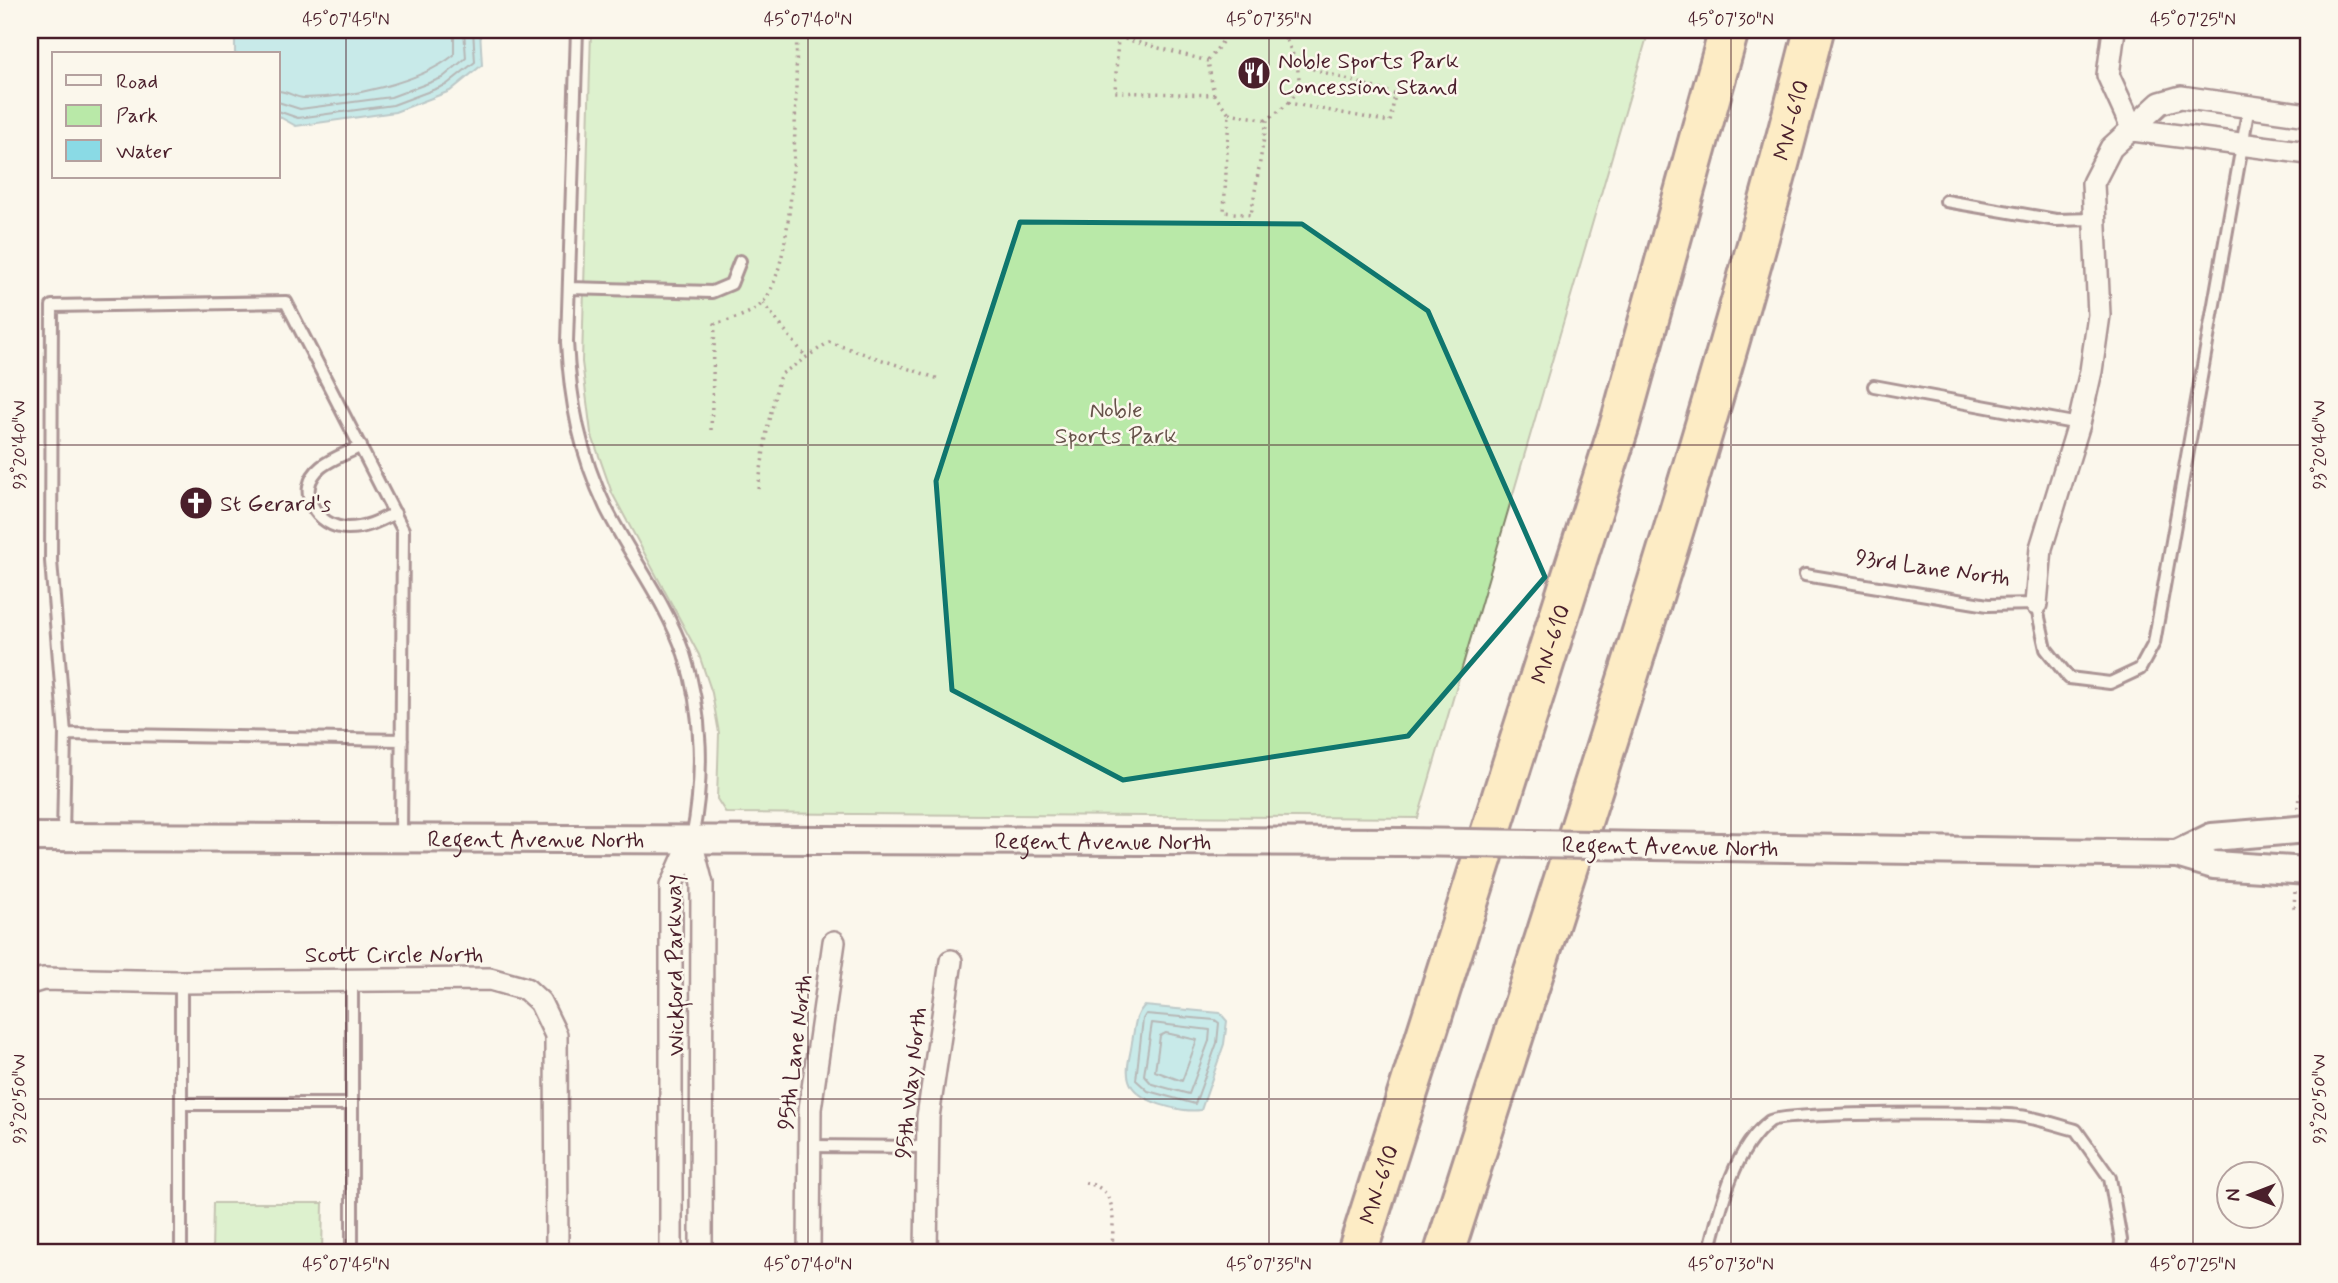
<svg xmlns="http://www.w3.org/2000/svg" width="2338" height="1283" font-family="Mynerve,sans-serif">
<rect width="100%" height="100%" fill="#fbf7ec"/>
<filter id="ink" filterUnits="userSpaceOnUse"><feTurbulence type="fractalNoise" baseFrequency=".0143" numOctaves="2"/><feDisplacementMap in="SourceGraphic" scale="14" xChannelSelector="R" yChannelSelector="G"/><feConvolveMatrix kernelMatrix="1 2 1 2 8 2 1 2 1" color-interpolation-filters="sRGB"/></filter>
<g filter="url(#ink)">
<path fill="#b9e9a8" stroke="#82846a" stroke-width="2" d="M 591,30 L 1649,30 L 1418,818 L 726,813 L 717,799 L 719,733 L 712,693 L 699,655 L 612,493 L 591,433 L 582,362 Z
M 213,1203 L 323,1203 L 322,1253 L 212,1253 Z"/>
<path fill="#8adae5" stroke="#708f9b" stroke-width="2" d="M 235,30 L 480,30 L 482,65 L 450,91 L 395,112 L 296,126 L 278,116 L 278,54 L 235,54 Z
M 1144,1006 L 1220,1013 L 1227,1021 L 1224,1044 L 1201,1110 C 1181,1113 1135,1102 1129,1080 C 1125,1069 1131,1053 1132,1042 C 1135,1028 1134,1017 1144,1006 Z"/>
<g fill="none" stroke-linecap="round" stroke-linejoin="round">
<path stroke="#646a75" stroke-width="2" d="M 278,91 C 288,91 295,98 304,98 C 349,98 419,83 454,55 L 454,30
M 278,102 L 300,109 L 391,97 L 442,78 L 466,58 L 464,30
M 278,111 L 298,118 L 393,105 L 446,85 L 475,62 L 473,30
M 1146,1014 L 1215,1020 L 1219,1023 L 1217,1043 L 1195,1104 L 1148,1091 L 1136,1080 L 1143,1019 Z
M 1152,1023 L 1210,1030 L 1209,1041 L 1189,1094 L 1152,1084 L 1144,1075 Z
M 1166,1033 L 1197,1040 L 1182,1081 L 1155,1071 L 1160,1036 Z"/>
<defs>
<path id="service" d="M 577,30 L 567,342 C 570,401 580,454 606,508 C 630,556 666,602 684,654 C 703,713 704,778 692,839
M 1946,201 L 2056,220 L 2094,219
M 570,288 L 712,292 L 731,284 L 740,261
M 1874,386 L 2079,424
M 361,446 C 348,453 332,458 321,467 C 293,490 317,528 348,528 C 366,528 379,521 395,513
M 1805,575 L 1988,605 L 2036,604 L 2046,649 L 2069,678 L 2110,683 L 2140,669 L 2154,643 L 2249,106
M 65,734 L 402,740
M 63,837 L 65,734 L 51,561 L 52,306 L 286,302 L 403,530 L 401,839
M 352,980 L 352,1249
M 181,1104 L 352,1104
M 809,1146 L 926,1147
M 181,1249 L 181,982
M 1709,1253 C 1720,1209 1733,1149 1770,1121 C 1782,1112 1993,1112 2019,1116 C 2038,1118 2057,1125 2076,1130 L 2110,1178 L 2121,1240 L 2120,1253"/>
<path id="minor" d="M 2114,30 L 2108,75 L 2133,130
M 2133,130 L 2308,153
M 2036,604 L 2041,548 L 2079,424 L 2091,371 L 2099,315 L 2093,183 L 2111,148 L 2160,103 L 2181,97 L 2308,115
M 691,841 L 702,884 L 701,1253
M 30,983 L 43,979 L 181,982 L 490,979 L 526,989 L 540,1002 L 556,1035 L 557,1253
M 671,1253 L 671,886 L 691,841
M 809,1253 L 810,1109 L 834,942
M 926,1253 L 928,1117 L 951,961"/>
<g id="tertiary">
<path id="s1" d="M 30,837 L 1403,842"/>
<path d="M 1651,846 L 2177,854 L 2214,865 L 2308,871"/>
<path d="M 2177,854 L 2212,837 L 2308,829"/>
</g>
<g id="motorway">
<path id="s2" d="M 1357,1253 L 1620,424 L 1729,30"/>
<path id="s3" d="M 1444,1253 C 1573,847 1710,443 1814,30"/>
</g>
</defs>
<use href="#service" stroke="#4a1f2b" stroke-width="16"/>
<use href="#minor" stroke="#4a1f2b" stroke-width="26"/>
<use href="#tertiary" stroke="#4a1f2b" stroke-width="32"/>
<use href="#motorway" stroke="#4a1f2b" stroke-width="44"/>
<path stroke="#4a1f2b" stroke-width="3.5" stroke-dasharray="2 5" stroke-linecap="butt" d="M 1091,30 L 1208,61
M 1121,30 L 1118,37 L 1115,92 L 1214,95 L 1229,113 L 1224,212 L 1251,215 L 1267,120 L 1289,103 L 1390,122 L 1395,94 L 1297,64 L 1286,39 L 1289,30
M 1219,30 L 1228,34 L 1241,30
M 1257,30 L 1286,39
M 1214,95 L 1208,61 L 1228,34
M 1289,103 L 1300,86 L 1297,64
M 1229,113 L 1267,120
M 763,303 L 806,357
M 711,430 L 715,324 C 730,320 754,314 764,301 C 799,255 795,91 797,30
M 758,489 L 768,424 L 780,375 L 829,342 L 939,379
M 2298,808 L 2299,795 L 2308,794
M 2295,892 L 2294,907 L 2308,906
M 1085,1183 C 1121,1188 1112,1225 1112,1253"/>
<use href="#service" stroke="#fbf7ec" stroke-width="10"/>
<use href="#minor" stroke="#fbf7ec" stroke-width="21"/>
<use href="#tertiary" stroke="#fbf7ec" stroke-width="26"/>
<use href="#motorway" stroke="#ffdd96" stroke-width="38"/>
<defs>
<path id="tertiary-bridge" d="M 1403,842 L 1651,846"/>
</defs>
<use href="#tertiary-bridge" stroke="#4a1f2b" stroke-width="32" stroke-linecap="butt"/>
<use href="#tertiary-bridge" stroke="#fbf7ec" stroke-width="26"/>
</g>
</g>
<path d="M0 0H2338V1283H0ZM 1020,222 L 1302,224 L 1428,311 L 1545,577 L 1408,736 L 1123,780 L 952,690 L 936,481 Z" fill="#fbf7ec" fill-opacity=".55" fill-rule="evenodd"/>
<path fill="none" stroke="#0f766e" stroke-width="5" stroke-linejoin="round" d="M 1020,222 L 1302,224 L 1428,311 L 1545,577 L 1408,736 L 1123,780 L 952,690 L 936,481 Z"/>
<path fill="none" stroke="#4a1f2b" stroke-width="2" stroke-opacity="0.45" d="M 346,30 L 346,1253M 808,30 L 808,1253M 1269,30 L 1269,1253M 1731,30 L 1731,1253M 2193,30 L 2193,1253M 30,445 L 2308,445M 30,1099 L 2308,1099"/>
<defs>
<symbol id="restaurant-disc" viewBox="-11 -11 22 22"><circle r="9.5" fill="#4a1f2b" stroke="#fbf7ec"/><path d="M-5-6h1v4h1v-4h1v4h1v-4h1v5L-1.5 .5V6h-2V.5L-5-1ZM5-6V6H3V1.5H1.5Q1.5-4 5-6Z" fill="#fff"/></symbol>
<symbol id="church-disc" viewBox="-11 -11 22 22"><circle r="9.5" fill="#4a1f2b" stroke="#fbf7ec"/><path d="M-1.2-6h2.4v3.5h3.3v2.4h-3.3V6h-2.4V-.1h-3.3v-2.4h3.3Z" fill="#fff"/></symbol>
</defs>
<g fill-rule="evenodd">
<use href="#restaurant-disc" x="1235" y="54" width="38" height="38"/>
<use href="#church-disc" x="177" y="484" width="38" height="38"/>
</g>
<g text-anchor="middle" stroke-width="5" stroke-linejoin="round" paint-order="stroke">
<g font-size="23" fill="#4a1f2b" stroke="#fbf7ec" text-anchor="start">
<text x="1278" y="68">Noble Sports Park<tspan x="1278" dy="26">Concession Stand</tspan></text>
<text x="220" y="511">St Gerard's</text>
</g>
<g font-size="23" fill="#4a1f2b" stroke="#fbf7ec">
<text dy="8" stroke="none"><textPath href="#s3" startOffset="1185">MN-610</textPath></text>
<text transform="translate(1933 567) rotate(8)" y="8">93rd Lane North</text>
<text dy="8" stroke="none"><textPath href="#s2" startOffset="639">MN-610</textPath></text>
<text dy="8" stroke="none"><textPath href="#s1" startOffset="506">Regent Avenue North</textPath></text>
<text dy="8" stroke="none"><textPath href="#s1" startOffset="1073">Regent Avenue North</textPath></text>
<text transform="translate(1670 846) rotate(1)" y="8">Regent Avenue North</text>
<text x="394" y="962">Scott Circle North</text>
<text transform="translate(674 965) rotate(-91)" y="8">Wickford Parkway</text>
<text transform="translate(794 1052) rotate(-83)" y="8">95th Lane North</text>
<text transform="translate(910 1083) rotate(-84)" y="8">95th Way North</text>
<text dy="8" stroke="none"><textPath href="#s2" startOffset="72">MN-610</textPath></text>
</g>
<g font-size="23" fill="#66524a" stroke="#fbf7ec">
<text x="1116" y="417">Noble<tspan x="1116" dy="26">Sports Park</tspan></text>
</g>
</g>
<rect width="2338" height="1283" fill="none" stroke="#fbf7ec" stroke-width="77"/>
<rect x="52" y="52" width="228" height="126" fill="#fbf7ec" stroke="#b4a19f" stroke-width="2"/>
<rect x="66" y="75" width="35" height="10" fill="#fbf7ec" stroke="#b4a19f" stroke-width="2"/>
<text x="116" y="88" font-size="21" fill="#4a1f2b">Road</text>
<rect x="66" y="105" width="35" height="21" fill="#b9e9a8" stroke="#b4a19f" stroke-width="2"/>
<text x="116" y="122" font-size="21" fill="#4a1f2b">Park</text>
<rect x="66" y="140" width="35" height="21" fill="#8adae5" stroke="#b4a19f" stroke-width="2"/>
<text x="116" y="158" font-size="21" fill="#4a1f2b">Water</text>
<g transform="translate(2250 1195) rotate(270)"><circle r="33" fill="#fbf7ec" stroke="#b4a19f" stroke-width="2"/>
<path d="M0-5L12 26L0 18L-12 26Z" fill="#4a1f2b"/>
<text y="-10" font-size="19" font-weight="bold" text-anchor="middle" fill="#4a1f2b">N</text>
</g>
<rect x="38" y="38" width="2262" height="1206" fill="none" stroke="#4a1f2b" stroke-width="2.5"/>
<g font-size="18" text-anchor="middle" fill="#4a1f2b">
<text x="346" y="25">45°07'45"N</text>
<text x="808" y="25">45°07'40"N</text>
<text x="1269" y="25">45°07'35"N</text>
<text x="1731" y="25">45°07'30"N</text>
<text x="2193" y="25">45°07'25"N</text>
<text transform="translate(2319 445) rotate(-90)" y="6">93°20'40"W</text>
<text transform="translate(19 445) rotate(-90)" y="6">93°20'40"W</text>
<text transform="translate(2319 1099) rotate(-90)" y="6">93°20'50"W</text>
<text transform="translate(19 1099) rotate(-90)" y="6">93°20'50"W</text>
<text x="346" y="1270">45°07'45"N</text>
<text x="808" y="1270">45°07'40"N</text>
<text x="1269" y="1270">45°07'35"N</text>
<text x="1731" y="1270">45°07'30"N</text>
<text x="2193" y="1270">45°07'25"N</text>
</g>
</svg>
